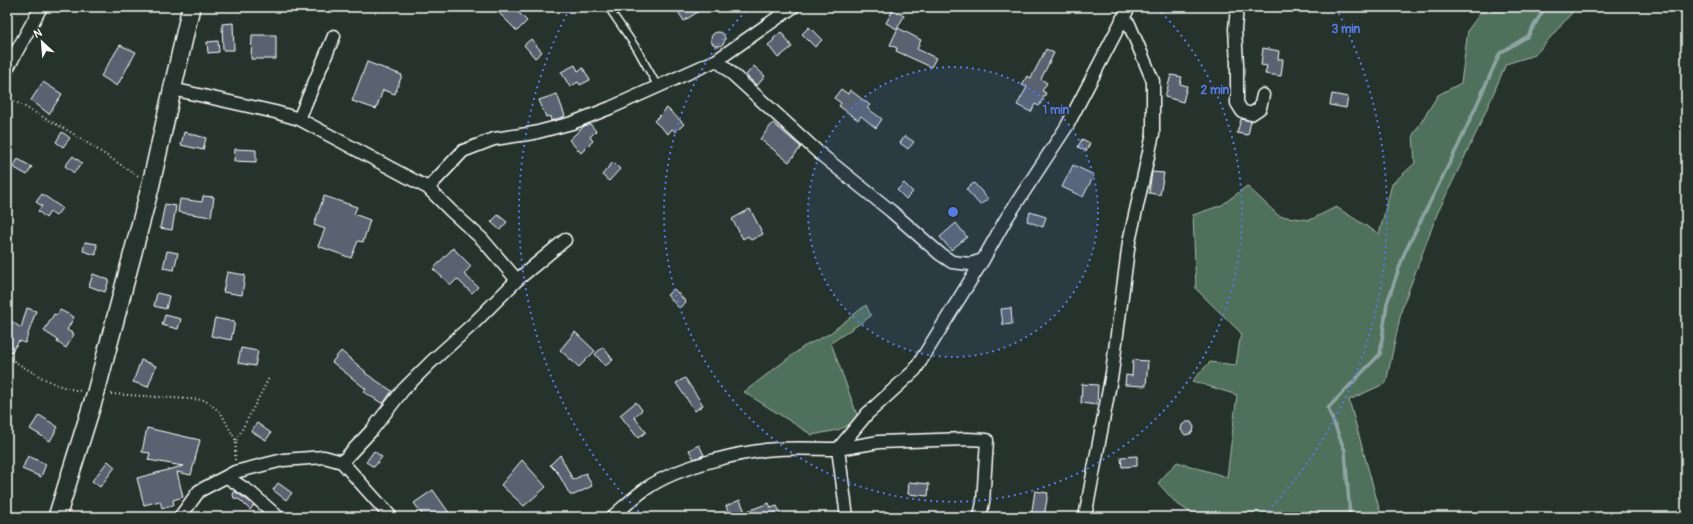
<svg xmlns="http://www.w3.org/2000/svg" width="1693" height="524" font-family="Pangolin,sans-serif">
<rect width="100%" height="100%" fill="#26332d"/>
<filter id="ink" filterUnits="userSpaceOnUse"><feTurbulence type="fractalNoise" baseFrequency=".025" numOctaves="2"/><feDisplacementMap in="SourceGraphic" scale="8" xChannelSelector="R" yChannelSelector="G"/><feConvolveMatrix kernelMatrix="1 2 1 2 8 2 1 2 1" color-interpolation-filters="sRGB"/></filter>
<g filter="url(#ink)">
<path fill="#50705a" stroke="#a8b8ac" d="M 1485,7 L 1577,7 L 1535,55 L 1506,64 L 1478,129 L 1437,214 L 1402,308 L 1386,383 L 1349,400 L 1380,511 L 1380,517 L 1197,517 L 1176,503 L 1158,483 L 1177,462 L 1227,477 L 1237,395 L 1192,381 L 1210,362 L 1236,365 L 1241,333 L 1196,289 L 1193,215 L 1222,205 L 1247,186 L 1279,216 L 1310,220 L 1336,207 L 1379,234 L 1392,184 L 1415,163 L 1413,135 L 1438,95 L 1461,83 L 1468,30 Z
M 866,305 L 871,316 L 831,343 L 859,420 L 838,430 L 812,435 L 744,392 L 803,347 L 829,334 Z"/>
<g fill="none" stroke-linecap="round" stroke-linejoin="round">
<path stroke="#8ea4a4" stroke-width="3.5" d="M 1350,517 L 1345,451 L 1328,408 L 1380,354 L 1387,303 L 1404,254 L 1459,144 L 1500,53 L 1528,36 L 1545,7"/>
</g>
<path fill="#59626f" stroke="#fff" d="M 493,7 L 513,7 L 527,21 L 517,31 Z
M 675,7 L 705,7 L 684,21 Z
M 893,10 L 904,16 L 897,29 L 886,23 Z
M 233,23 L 234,50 L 223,50 L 222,24 Z
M 809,27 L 822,40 L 815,47 L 802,34 Z
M 898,28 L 921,40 L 917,49 L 936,58 L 931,67 L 896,51 L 897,48 L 890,45 Z
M 781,32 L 792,47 L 778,58 L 768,45 L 774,40 L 773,39 Z
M711 39a7 7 0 1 1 14 0a7 7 0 1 1-14 0Z
M 252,35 L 276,35 L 276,59 L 251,59 Z
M 531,39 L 542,52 L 535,58 L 524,45 Z
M 218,41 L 219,52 L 208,53 L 207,42 Z
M 120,45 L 136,52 L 117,86 L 101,76 Z
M 1263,48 L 1279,51 L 1278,59 L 1283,59 L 1281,76 L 1265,74 L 1267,66 L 1261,65 Z
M 1046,49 L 1054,53 L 1041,79 L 1047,83 L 1042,91 L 1046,93 L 1039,106 L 1035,104 L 1031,112 L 1017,105 L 1027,87 L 1022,85 L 1027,76 L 1031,78 Z
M 367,62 L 402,75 L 395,94 L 383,90 L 376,109 L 352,101 Z
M 575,65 L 578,71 L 583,68 L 590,80 L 580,85 L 578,82 L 570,87 L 561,72 Z
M 754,66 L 765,76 L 757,86 L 746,75 Z
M 1171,75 L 1182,77 L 1180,84 L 1187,86 L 1183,102 L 1165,97 Z
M 43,82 L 62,94 L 49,114 L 31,100 Z
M 841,89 L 848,94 L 850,90 L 870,105 L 867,108 L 882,119 L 876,128 L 861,116 L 858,120 L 839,106 L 841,103 L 834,98 Z
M 557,94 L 565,116 L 551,121 L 550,116 L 546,117 L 539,100 Z
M 1332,94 L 1348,97 L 1346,108 L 1330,105 Z
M 667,108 L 684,124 L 676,132 L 672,129 L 668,134 L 654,121 Z
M 1241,119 L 1251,121 L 1248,135 L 1237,133 Z
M 773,123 L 801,147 L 789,162 L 760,139 Z
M 590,124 L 596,131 L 590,137 L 593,141 L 581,153 L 569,140 L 584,126 Z
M 62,132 L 70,138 L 63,147 L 56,142 Z
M 184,132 L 206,138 L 203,150 L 181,145 Z
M 905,136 L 914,142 L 908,149 L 900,143 Z
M 1082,139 L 1090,143 L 1086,151 L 1078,147 Z
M 235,149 L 256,150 L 256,162 L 234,161 Z
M 73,156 L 82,163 L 74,173 L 65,166 Z
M 18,159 L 32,167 L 27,175 L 13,167 Z
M 613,162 L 620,169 L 609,181 L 602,175 Z
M 1073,165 L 1094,175 L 1083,197 L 1062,187 Z
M 1152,172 L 1164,173 L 1160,195 L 1149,193 Z
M 904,183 L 913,192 L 906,199 L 897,190 Z
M 974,183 L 988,199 L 980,205 L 966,189 Z
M 42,194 L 62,208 L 56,216 L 50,212 L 46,218 L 38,211 L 42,206 L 36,202 Z
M 203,196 L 214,197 L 211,217 L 178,212 L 180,199 L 202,202 Z
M 324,196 L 357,207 L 354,214 L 370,220 L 363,242 L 358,241 L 351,258 L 318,246 L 325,229 L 314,225 Z
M 165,204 L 176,206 L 172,230 L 160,228 Z
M 750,209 L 763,234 L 751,240 L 748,236 L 743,239 L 732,219 Z
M 1030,212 L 1046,217 L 1043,227 L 1027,221 Z
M 498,215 L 507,222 L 500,230 L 491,222 Z
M 956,223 L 967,237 L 951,250 L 940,237 Z
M 85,242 L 97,244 L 96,255 L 83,251 Z
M 453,248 L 471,266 L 464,274 L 478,287 L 472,293 L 457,279 L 451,285 L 433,269 Z
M 167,251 L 178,253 L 174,270 L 163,268 Z
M 227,272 L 245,275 L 242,295 L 223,292 Z
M 93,274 L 109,280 L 105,292 L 89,286 Z
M 674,289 L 686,302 L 679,308 L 667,295 Z
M 157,293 L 169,296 L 166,309 L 154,306 Z
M 27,308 L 36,311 L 25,343 L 19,341 L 7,358 L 7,318 L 21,328 Z
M 1011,308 L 1012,324 L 1003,325 L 1001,309 Z
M 60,310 L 74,317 L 67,330 L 74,334 L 66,348 L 57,342 L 58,340 L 44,331 L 54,314 L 57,315 Z
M 165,315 L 181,319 L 178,329 L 162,325 Z
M 215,318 L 235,322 L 231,340 L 211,336 Z
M 575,332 L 595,351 L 579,367 L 560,350 Z
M 603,347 L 613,360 L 605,366 L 595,354 Z
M 241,348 L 258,351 L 255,366 L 238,363 Z
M 341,351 L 366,372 L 365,373 L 392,391 L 383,404 L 364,392 L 366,389 L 332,362 Z
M 141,360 L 156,366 L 148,387 L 133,382 Z
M 1133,360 L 1148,361 L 1146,386 L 1125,385 L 1126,375 L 1132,376 Z
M 685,378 L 703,405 L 695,411 L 676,383 Z
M 1082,384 L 1098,385 L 1097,405 L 1081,403 Z
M 636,402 L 642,410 L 634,417 L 646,432 L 638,438 L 620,415 Z
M 39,415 L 58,427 L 50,441 L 30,429 Z
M 1186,422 L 1191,422 L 1194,427 L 1193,432 L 1190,434 L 1185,435 L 1181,430 L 1182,425 Z
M 257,423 L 271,433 L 266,440 L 251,431 Z
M 147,428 L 200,440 L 191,475 L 177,472 L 183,497 L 173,500 L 174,505 L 162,508 L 160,501 L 144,505 L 137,478 L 183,466 L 148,460 L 150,453 L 142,452 Z
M 699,445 L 704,455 L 694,459 L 689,450 Z
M 374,451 L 382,457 L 374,467 L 366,462 Z
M 560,455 L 573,480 L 586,473 L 592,486 L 574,495 L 570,495 L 558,473 L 550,465 Z
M 28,456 L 46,464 L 41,477 L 22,469 Z
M 1137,456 L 1137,466 L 1122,467 L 1121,457 Z
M 522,460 L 546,487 L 524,506 L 501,485 Z
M 108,461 L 115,467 L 100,487 L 92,481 Z
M 909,482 L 929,484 L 928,496 L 908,494 Z
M 278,483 L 292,493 L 286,500 L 273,490 Z
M 433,490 L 452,517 L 424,517 L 414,503 Z
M 234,491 L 246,499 L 254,505 L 250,510 L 240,500 L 234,498 L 233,495 Z
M 1035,491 L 1048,493 L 1044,517 L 1031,517 Z
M 740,500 L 745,512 L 769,503 L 771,508 L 777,506 L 782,517 L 730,517 L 726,506 Z"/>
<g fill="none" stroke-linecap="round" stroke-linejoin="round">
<defs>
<path id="service" d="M 608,7 L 637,49 L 658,87"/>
<path id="minor" d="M 1237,7 L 1235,29 L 1237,64 L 1237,103 L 1242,111 L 1251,114 L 1260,108 L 1263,95
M 717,60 L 819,153 L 891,211 L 940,254 L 952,262 L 970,264 L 983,260
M 7,69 L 41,7
M 172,89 L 275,112 L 299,119 L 428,188 L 451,211 L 482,239 L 517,280
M 299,119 L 334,36
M 428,188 L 463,151 L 494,139 L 534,133 L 572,123 L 610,108 L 717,60 L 793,7
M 342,462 L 372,430 L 403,390 L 431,362 L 474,323 L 517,280 L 565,240
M 227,477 L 251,493 L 278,517
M 180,517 L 199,491 L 235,472 L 283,460 L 324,457 L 342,462 L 391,517
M 612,517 C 624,507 635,496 647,488 C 677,467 741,451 778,449 C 798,448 818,449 838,449 L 867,414 L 915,370 L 983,260 L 1006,219 L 1067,126 L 1129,7
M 847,517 L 838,449 L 879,442 L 967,439 L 987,440 L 983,502 L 980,517
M 1085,517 L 1112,373 L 1129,242 L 1153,134 L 1153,81 L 1129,24 L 1122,19"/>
<path id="secondary" d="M 57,517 L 96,392 L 150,188 L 191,7"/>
</defs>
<use href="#service" stroke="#fff" stroke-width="9"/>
<use href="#minor" stroke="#fff" stroke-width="15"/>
<use href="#secondary" stroke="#fff" stroke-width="20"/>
<path stroke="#fff" stroke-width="2" stroke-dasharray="1 3" stroke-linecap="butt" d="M 7,97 L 72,133 L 138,176
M 7,357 C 31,371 54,388 82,391
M 111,394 L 205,400 L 221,413 L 236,441
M 235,460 L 236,441 L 269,378"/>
<use href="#service" stroke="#26332d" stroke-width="6"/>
<use href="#minor" stroke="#26332d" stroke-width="12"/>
<use href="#secondary" stroke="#26332d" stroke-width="17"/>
</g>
</g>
<circle cx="953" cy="212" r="145" fill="#567ae2" fill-opacity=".12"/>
<g fill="none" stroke="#567ae2" stroke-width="2" stroke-dasharray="2 4">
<circle cx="953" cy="212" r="145"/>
<path d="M1157 8A289 289 0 1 1 749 8"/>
<path d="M643 516A434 434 0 0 1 570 8M1336 8A434 434 0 0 1 1263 516"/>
</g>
<circle cx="953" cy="212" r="6" fill="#567ae2" stroke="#26332d" stroke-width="2"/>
<g font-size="12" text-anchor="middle" font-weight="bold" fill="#567ae2" stroke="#26332d" stroke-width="3" stroke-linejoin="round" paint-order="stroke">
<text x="1346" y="33">3 min</text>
<text x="1215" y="94">2 min</text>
<text x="1056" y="114">1 min</text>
</g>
<rect width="1693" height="524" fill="none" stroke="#26332d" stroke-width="24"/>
<rect x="12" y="12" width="1669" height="500" fill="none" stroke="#fff" stroke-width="1.5" filter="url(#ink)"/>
<g transform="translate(42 42) rotate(334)" stroke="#26332d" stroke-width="3" paint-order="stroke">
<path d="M0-3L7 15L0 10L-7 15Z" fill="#ffffff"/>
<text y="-6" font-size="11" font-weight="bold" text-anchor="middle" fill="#ffffff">N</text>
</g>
</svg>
